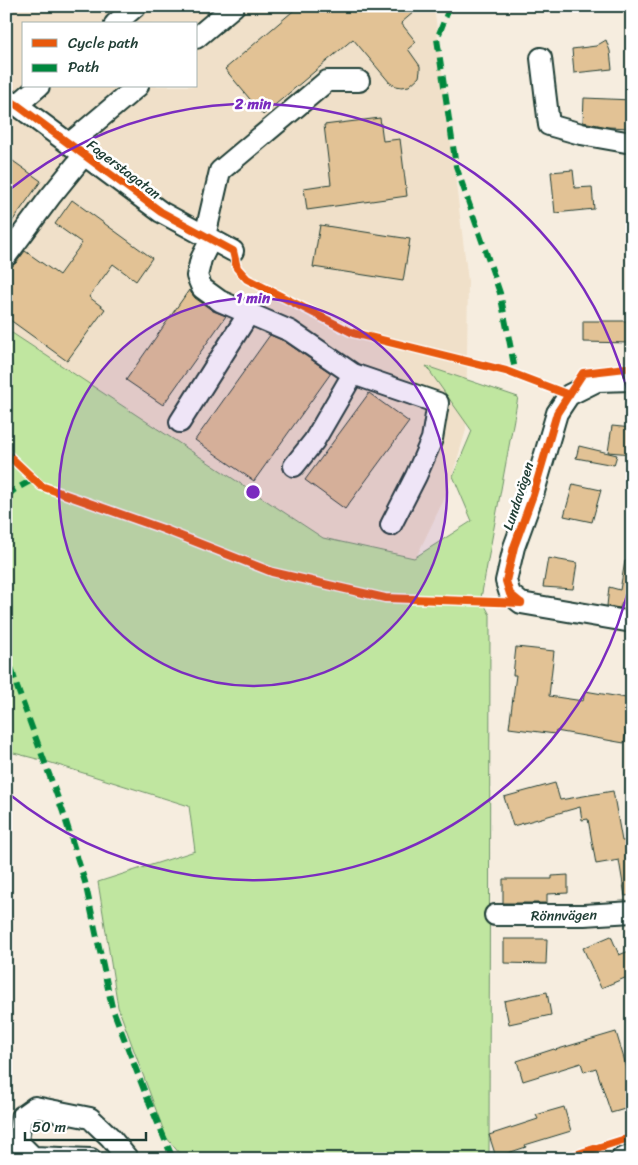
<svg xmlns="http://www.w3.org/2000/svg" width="638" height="1165" font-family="Sriracha,sans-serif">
<rect width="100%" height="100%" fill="#f6eddf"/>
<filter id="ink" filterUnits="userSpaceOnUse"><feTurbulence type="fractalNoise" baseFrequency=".02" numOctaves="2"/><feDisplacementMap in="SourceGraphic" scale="10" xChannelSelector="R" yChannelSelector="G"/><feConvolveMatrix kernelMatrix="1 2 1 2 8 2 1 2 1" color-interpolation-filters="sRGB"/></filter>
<g filter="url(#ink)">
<path fill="#f0e0c9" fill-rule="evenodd" d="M 6,6 L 434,6 L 468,281 L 466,430 L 447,493 L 411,568 L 319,544 L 6,331 ZM 24,24 L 196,24 L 196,86 L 24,86 Z"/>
<path fill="#c0e6a0" stroke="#70926a" d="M 6,329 L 323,538 L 414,558 L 472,521 L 453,476 L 472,431 L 426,366 L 518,397 L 481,598 L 490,615 L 489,1159 L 184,1159 L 166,1137 L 118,1007 L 98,882 L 195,851 L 189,806 L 45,761 L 6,751 Z"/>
<path fill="#e2c295" stroke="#1f3d34" d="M 299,6 L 421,6 L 401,23 L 416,42 L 408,49 L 420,66 L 420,71 L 419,77 L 409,86 L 402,87 L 396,86 L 390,83 L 353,39 L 263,115 L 225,69 Z
M 606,40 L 610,51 L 612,69 L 574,73 L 572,49 L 596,46 Z
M 584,98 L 632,100 L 632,128 L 608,127 L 583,122 Z
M 380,118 L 383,141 L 400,139 L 407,196 L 307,210 L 304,188 L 331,184 L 324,125 Z
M 6,156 L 41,181 L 6,230 Z
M 573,170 L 575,188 L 592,187 L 594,209 L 555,213 L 551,172 Z
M 72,200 L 152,258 L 136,281 L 113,264 L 89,297 L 105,309 L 67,361 L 6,317 L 6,272 L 10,267 L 16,263 L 25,251 L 59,275 L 82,243 L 55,224 Z
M 320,225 L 410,239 L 403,281 L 313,267 Z
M 189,290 L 195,298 L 213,311 L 226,316 L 163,405 L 126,380 Z
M 583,321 L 632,321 L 632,343 L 583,342 Z
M 270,335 L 284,341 L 331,373 L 254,481 L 195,440 Z
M 369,393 L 409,422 L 345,509 L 305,480 Z
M 612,426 L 632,428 L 632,454 L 608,452 Z
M 579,446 L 617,455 L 614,465 L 576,458 Z
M 573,484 L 601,490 L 592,522 L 564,516 Z
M 548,558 L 577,563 L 573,589 L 543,587 Z
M 625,561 L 632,561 L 632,602 L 622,602 L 620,608 L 607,606 L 609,587 L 620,590 Z
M 516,647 L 554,651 L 549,696 L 583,701 L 585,691 L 632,699 L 624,743 L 556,731 L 555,734 L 509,728 L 516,675 L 513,675 Z
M 555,783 L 560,800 L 613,791 L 622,841 L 632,840 L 632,895 L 625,896 L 619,860 L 596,864 L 588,819 L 582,820 L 580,807 L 513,826 L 504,797 Z
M 568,875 L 568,893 L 547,894 L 547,903 L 503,903 L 503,879 L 552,879 L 552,876 Z
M 611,936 L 619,955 L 629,951 L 632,959 L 632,975 L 601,988 L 583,948 Z
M 504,939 L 547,939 L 546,964 L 504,963 Z
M 547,992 L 551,1015 L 509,1024 L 504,1001 Z
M 616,1032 L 629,1075 L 632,1074 L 632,1107 L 611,1113 L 596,1068 L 584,1072 L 581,1063 L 523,1081 L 517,1061 L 554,1049 L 555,1050 Z
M 564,1107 L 571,1131 L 525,1145 L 526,1147 L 496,1157 L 489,1135 L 538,1119 L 536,1115 Z"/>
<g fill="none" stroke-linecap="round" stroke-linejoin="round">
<defs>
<path id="minor" d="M 115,24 L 136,6
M 196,38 L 234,6
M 541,58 L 549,125 L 581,134 L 626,142 L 632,142
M 6,99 L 17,105 L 161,212 L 233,251
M 17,105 L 39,86
M 69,144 L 138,86
M 205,236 L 220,171 L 327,81 L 359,81
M 211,239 L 201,259 L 197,276 L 202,288 L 220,301 L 290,331 L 353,374 L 438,403 L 432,439 L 416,476 L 391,525
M 6,256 L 50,197 L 84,155
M 632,380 L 597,381 L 569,395 L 557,413 L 533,495 L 514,547 L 506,581 L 510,594 L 521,603 L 632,622
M 180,422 L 249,313
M 294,466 L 314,441 L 353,374
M 495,915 L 584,915 L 632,912
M 91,1159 L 33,1157 L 18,1142 L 21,1117 L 35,1107 L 90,1118 L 110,1137 L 128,1159
M 621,1159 L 632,1155"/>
</defs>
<use href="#minor" stroke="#1f3d34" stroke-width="24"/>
<use href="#minor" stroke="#fff" stroke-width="20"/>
<path stroke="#00873e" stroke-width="6" stroke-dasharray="12 6" stroke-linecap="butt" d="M 450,6 L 437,39 L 456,166 L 500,293 L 516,375
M 6,497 L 14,490 L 34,479
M 6,651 L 17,687 L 63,812 L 85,882 L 112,1007 L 144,1090 L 173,1159"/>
<defs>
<path id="cycleway" d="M 6,99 L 17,105 L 161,212 L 233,251 L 237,268 L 247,279 L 353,333 L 506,371 L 569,395
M 6,453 L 41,486 L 163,529 L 272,572 L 385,598 L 521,603
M 521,603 L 510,594 L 506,581 L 514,547 L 533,495 L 557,413 L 583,373 L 626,368 L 632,368
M 562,1159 L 632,1137"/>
</defs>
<use href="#cycleway" stroke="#fff" stroke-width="11"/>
<use href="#cycleway" stroke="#e8590c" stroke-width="8"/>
</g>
</g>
<circle cx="253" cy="492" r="194" fill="#7b2cbf" fill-opacity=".12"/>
<g fill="none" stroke="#7b2cbf" stroke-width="2.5">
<circle cx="253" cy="492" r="194"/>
<path d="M631 579A388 388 0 0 1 9 794M9 190A388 388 0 0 1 631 405"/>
</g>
<g text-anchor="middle" stroke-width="5" stroke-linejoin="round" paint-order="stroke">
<g font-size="14" fill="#1f3d34" stroke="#fff">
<text transform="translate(124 169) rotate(37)" y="5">Fagerstagatan</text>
<text transform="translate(518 496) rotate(-72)" y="5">Lundavägen</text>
<text transform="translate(564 915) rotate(-1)" y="5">Rönnvägen</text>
</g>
</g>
<circle cx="253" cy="492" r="8" fill="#7b2cbf" stroke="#fff" stroke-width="2.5"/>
<g font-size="15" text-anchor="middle" font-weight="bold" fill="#7b2cbf" stroke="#fff" stroke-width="5" stroke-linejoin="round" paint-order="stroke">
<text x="253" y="109">2 min</text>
<text x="253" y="303">1 min</text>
</g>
<rect width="638" height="1165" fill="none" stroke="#fff" stroke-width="25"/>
<rect x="12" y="12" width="613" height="1140" fill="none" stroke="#1f3d34" stroke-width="2" filter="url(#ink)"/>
<rect x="22" y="22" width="175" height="65" fill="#ffffff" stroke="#a5b1ae"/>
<rect x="32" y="39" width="25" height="8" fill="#e8590c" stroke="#a5b1ae"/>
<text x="68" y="48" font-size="15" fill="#1f3d34">Cycle path</text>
<rect x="32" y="64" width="25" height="8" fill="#00873e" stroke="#a5b1ae"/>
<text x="68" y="72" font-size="15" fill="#1f3d34">Path</text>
<path d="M25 1132v8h121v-8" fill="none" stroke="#1f3d34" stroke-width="2.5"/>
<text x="32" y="1132" font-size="15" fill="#1f3d34" stroke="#ffffff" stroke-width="4" paint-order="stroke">50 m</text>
</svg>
